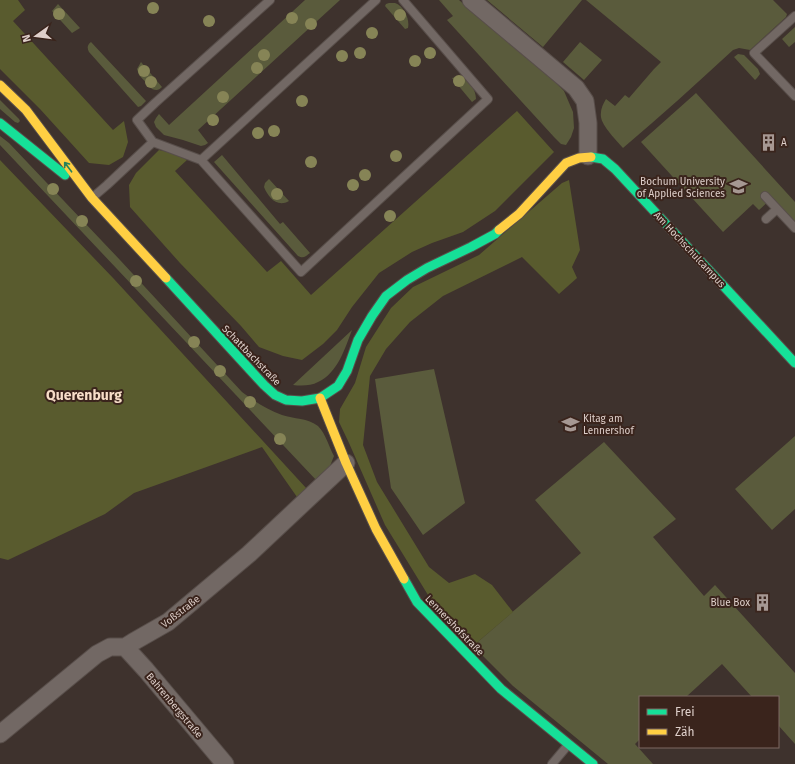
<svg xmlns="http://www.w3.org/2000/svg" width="795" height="764" font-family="'Fira Sans',sans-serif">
<rect width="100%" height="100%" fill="#3e322d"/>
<path fill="#5a5b3c" d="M 305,0 L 340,0 L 198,130 L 208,143 L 205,145 L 201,146 L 183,140 L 164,135 L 156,127 L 154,122 L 156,118 L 159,114 L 169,125 Z
M 439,0 L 459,0 L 496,32 L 543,69 L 564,91 L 573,112 L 574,128 L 571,137 L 566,145 L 561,144 L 554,137 L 447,20 L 453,16 Z
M 487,0 L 582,0 L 543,47 Z
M 586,0 L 773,0 L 787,14 L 786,17 L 750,50 L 739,48 L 733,50 C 697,83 661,116 623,148 C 617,141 602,126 601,117 C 600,110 603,104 606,99 L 615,106 L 625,95 L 629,98 L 654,69 L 661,62 Z
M 389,3 C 391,3 393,3 395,3 C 404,6 410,19 408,28 L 405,29 L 385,6 L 386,4 Z
M 58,4 L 80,28 L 72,33 L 52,11 Z
M 795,27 L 795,42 L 789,47 L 782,39 Z
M 91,42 L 146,101 L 141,106 L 138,107 L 89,52 C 87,48 87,45 91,42 Z
M 580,42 L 602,60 L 584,80 L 563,62 Z
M 738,54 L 744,55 L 758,69 L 760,74 L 757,78 L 755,80 L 734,57 Z
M 141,62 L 162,87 C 159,90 157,91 152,89 L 139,75 L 137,69 Z
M 461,76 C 469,82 476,89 476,99 L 472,102 L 452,78 L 456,77 Z
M 696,93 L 795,202 L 795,224 L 772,198 L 759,210 L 753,204 L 723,232 L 641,142 Z
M 0,100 L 19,119 L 20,121 L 18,123 L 15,122 L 0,109 Z
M 0,136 L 9,143 L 120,260 L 242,392 C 254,401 267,410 282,415 C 294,419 308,418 318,426 C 326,434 329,447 334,456 L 328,471 L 317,481 L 0,145 Z
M 222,155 L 280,224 L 283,222 L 310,253 C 306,256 304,259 298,256 L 214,162 Z
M 269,179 L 289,201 C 277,208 268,197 264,187 L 265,183 Z
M 352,330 C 345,348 338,373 318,382 C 311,386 301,386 293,385 Z
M 434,369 L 465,503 L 423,535 L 391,488 L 375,379 Z
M 795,436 L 795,509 L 772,530 L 735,489 Z
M 604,442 L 676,519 L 653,537 L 704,596 L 715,585 L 795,673 L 795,744 L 778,725 L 778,697 L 752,697 L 722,664 L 686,697 L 640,697 L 640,739 L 635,744 L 653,764 L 608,764 L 513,686 L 473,646 L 581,553 L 535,500 Z"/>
<path fill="#595b2e" d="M 0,0 L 18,0 L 25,10 L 13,21 L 113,130 L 124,121 L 128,142 L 123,157 L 109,165 L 89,163 L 40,109 L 0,69 Z
M 517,111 L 554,152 L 495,211 L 463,232 L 432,243 L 412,252 L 379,273 L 352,307 L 337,330 L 323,344 L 302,360 L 283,356 L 259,347 L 241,326 L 180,263 L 130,207 L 129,185 L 136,173 L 159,150 L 173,153 L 187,160 L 175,171 L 267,272 L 281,261 L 311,295 Z
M 0,160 L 114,279 L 307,489 L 297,497 L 262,447 L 134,493 L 105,514 L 8,560 L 0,558 Z
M 569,180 L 580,250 L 572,267 L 577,278 L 559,294 L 522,257 L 443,296 L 410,322 L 386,349 L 370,376 L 363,445 L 377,482 L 429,567 L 449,583 L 475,574 L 492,585 L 513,612 L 473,646 L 428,595 L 385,525 L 349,443 L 339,422 L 340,409 L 355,383 L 366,347 L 391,308 L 413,287 L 479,255 L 562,183 Z"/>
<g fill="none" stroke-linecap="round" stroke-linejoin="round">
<defs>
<path id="lane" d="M 270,0 L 155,103 L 137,120 L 153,142 L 201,160 L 301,272 L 488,99 L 403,0
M 795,16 L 754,53 L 795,96
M 201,160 L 376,0
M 765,196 L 795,228
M 93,197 L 107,185 L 153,142
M 766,219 L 777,209
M 552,764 L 568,745"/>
<path id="street" d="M 471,0 L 576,88 L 585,101 L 588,123 L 588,156
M 125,647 L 146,670 L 225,764
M 0,734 L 97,654 L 110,647 L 125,647 L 133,642 L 168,622 L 249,554 L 346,463"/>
<path id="fast" d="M 0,123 L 65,175
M 591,157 L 603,159 L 615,169 L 795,363
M 166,278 L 264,385 L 275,395 L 286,400 L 302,401 L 320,398 L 338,386 L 347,371 L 358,340 L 372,316 L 386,296 L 407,280 L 427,268 L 471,247 L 495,234 L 499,230
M 404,579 L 417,602 L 501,689 L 593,764"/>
<path id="slow" d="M 0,85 L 26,110 L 92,198 L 166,278
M 499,230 L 519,214 L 566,163 L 579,158 L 591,157
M 320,398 L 346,463 L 376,529 L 404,579"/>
</defs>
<use href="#lane" stroke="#584e4a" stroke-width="10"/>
<use href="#street" stroke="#584e4a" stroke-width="19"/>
<use href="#fast" stroke="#584e4a" stroke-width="11"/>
<use href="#slow" stroke="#584e4a" stroke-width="11"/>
<use href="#lane" stroke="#726864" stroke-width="8"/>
<use href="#street" stroke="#726864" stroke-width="17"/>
<use href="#fast" stroke="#16e098" stroke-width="9"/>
<use href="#slow" stroke="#ffcf43" stroke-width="9"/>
</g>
<g fill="#868456">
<circle cx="153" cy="8" r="6"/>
<circle cx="59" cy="14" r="6"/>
<circle cx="400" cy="15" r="6"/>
<circle cx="292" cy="18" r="6"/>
<circle cx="209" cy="21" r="6"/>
<circle cx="311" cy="24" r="6"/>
<circle cx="372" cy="33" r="6"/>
<circle cx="360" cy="53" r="6"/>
<circle cx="430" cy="53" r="6"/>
<circle cx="264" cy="55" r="6"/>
<circle cx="342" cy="56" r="6"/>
<circle cx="415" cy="61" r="6"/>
<circle cx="257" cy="68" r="6"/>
<circle cx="144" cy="71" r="6"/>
<circle cx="459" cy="81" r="6"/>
<circle cx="151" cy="82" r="6"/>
<circle cx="223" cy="97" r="6"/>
<circle cx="302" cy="101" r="6"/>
<circle cx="213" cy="120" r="6"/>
<circle cx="274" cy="131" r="6"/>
<circle cx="258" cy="133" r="6"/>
<circle cx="396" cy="156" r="6"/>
<circle cx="311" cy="162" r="6"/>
<circle cx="365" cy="175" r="6"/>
<circle cx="353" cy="185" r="6"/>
<circle cx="53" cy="189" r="6"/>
<circle cx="277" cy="194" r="6"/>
<circle cx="390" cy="216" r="6"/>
<circle cx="82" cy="221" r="6"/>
<circle cx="136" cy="281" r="6"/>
<circle cx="194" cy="342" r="6"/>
<circle cx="220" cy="371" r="6"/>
<circle cx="250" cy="402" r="6"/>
<circle cx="280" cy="439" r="6"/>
</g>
<defs><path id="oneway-shaft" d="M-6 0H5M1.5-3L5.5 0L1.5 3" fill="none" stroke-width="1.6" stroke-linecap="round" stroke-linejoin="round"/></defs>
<use stroke="#28825a" href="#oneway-shaft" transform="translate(68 167) rotate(-127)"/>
<defs>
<symbol id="building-bare" viewBox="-9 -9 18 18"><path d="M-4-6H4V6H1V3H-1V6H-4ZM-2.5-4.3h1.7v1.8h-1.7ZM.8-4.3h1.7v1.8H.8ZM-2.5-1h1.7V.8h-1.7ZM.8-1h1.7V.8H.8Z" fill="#a69893" stroke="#3a241c" stroke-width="2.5" paint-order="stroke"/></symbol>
<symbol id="university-bare" viewBox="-9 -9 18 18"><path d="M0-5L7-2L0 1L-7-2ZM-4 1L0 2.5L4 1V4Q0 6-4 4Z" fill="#a69893" stroke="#3a241c" stroke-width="2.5" paint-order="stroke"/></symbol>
<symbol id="school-bare" viewBox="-9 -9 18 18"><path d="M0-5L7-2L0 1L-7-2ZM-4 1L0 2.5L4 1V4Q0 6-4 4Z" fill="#a69893" stroke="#3a241c" stroke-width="2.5" paint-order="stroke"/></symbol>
</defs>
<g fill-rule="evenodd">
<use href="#building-bare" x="756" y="130" width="25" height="25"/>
<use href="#university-bare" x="726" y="174" width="25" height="25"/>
<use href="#school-bare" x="558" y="412" width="25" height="25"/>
<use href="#building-bare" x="750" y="590" width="25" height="25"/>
</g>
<g text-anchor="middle" stroke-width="4" stroke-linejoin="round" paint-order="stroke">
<g font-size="10" fill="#decfca" stroke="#3a241c" text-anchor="start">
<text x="781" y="146">A</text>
<text x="725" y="185" text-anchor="end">Bochum University<tspan x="725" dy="12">of Applied Sciences</tspan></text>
<text x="583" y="422">Kitag am<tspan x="583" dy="12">Lennershof</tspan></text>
<text x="750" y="606" text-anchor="end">Blue Box</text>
</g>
<g font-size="10" fill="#decfca" stroke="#3a241c">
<text transform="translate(690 249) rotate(47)" y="4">Am Hochschulcampus</text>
<text transform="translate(252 355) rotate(46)" y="4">Schattbachstraße</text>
<text transform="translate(180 611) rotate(-38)" y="4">Voßstraße</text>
<text transform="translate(455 625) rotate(46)" y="4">Lennershofstraße</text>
<text transform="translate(175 705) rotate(50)" y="4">Bahrenbergstraße</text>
</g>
<g font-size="14" font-weight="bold" fill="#f7ddc8" stroke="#3a241c">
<text x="84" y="400">Querenburg</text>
</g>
</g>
<rect x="639" y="696" width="140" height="52" fill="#3a241c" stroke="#7c6862"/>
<rect x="647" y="709" width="20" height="6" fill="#16e098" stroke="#7c6862"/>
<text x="675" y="716" font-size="12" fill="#decfca">Frei</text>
<rect x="647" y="729" width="20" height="6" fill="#ffcf43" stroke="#7c6862"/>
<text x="675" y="736" font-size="12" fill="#decfca">Zäh</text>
<g transform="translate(36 36) rotate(256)" stroke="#3a241c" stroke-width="3" paint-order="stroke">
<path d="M0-3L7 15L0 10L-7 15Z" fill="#decfca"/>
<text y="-6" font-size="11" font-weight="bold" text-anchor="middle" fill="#decfca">N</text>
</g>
</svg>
